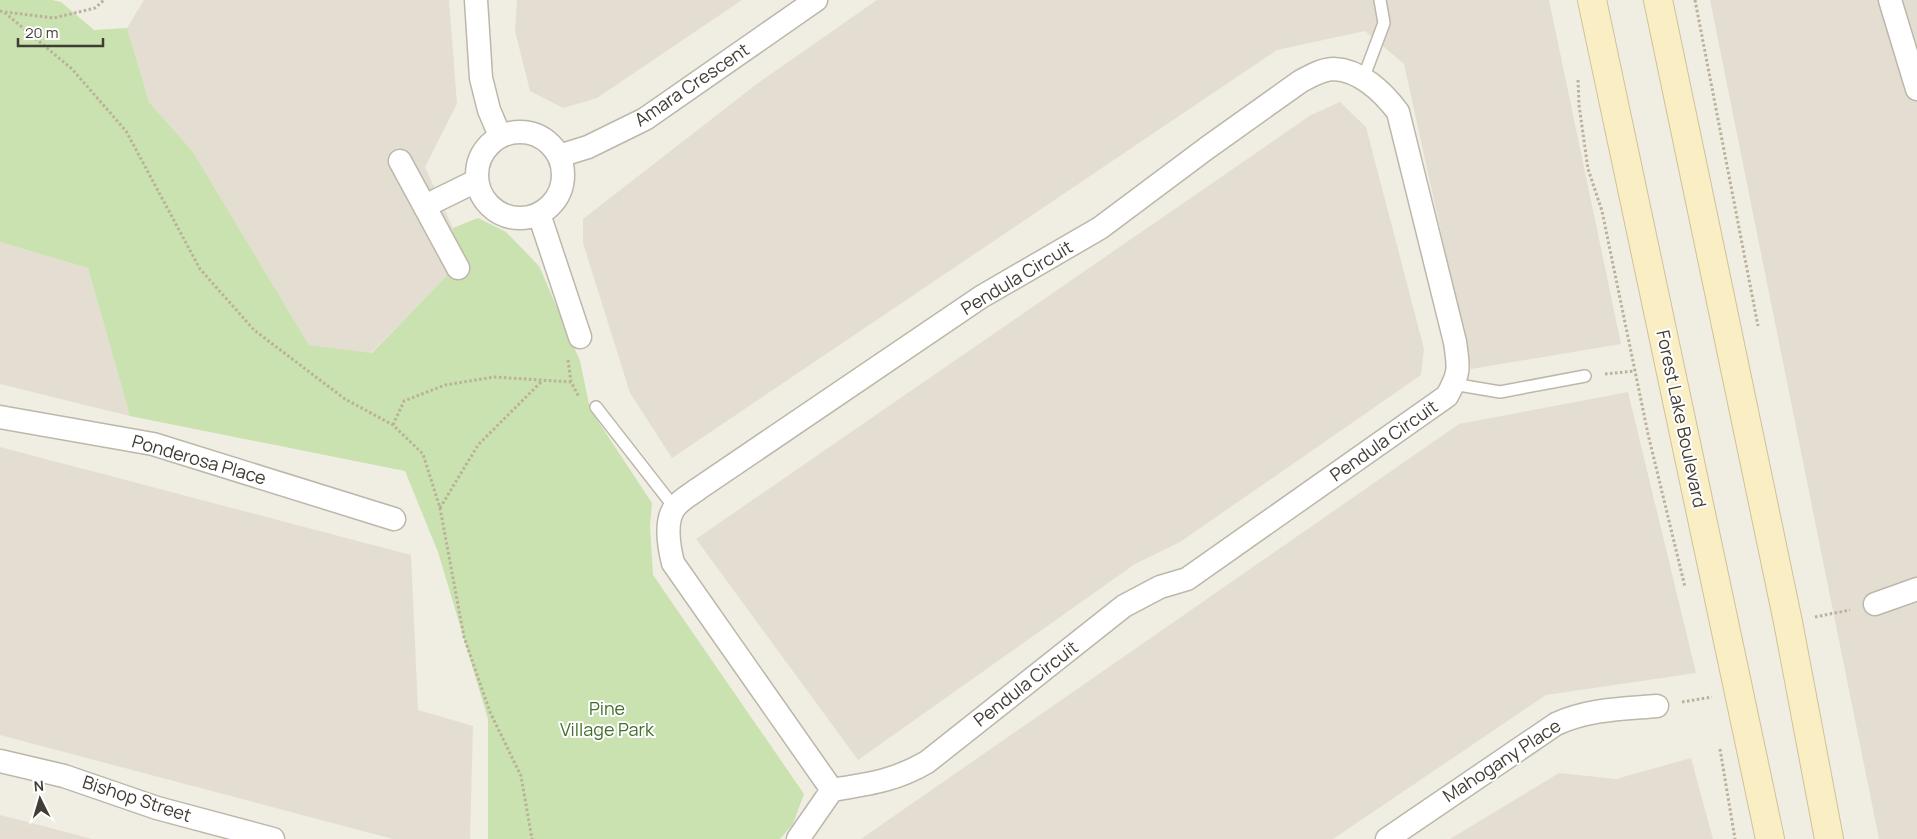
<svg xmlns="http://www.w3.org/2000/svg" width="1917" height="839" font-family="Manrope,sans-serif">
<rect width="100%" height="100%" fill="#f0ede3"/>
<path fill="#e4ded2" d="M 144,0 L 449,0 L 457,104 L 425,167 L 453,228 L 447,277 L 371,353 L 309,345 L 193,152 L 149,102 L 127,28 Z
M 517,0 L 742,0 L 597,98 L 563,108 L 530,91 L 515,31 Z
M 877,0 L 1549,0 L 1621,344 L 1471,369 L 1404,64 L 1365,31 L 1277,50 L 672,458 L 630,393 L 583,243 L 583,219 L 758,83 Z
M 1710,0 L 1917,0 L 1917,839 L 1879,839 Z
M 1340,102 L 1366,127 L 1424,349 L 1421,375 L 1180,542 L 1135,564 L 858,760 L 696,539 L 1311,115 Z
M 0,242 L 88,268 L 130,416 L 0,384 Z
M 1628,392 L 1696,673 L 1546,695 L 1333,839 L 861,839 L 1459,424 Z
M 0,447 L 411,555 L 418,710 L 473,726 L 470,839 L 393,839 L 0,735 Z
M 1691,758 L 1713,839 L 1450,839 L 1559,773 L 1616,779 Z
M 0,815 L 93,839 L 0,839 Z"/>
<path fill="#c9e2af" d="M 0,0 L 52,0 L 61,2 L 94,30 L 127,28 L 149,102 L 193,152 L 309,345 L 372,353 L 446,277 L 453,228 L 478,218 L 506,232 L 539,266 L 580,361 L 590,409 L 652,503 L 650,526 L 653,575 L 804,794 L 793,824 L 780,839 L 488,839 L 488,719 L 438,552 L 405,471 L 130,416 L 88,268 L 0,242 Z"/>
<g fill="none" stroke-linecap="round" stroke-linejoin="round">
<defs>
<path id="service" d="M 1363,79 L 1384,23 L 1380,0
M 1453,384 L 1500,392 L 1585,376
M 596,407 L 674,507"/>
<path id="minor" d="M 476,0 L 481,78 L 489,110 L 500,136
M 1890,0 L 1917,89
M477 175a43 43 0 1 1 86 0a43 43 0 1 1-86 0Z
M 559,156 L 588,147 L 645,119 L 816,0
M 400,161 L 458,268
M 425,206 L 476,181
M 539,214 L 580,337
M 0,417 L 153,444 L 394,519
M 1875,604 L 1917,589
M 0,761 L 64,776 L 157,808 L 273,839
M 798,839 L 832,790 C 868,784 895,781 927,762 L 1124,606 L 1160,587 L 1187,579 L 1447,396 C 1460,373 1459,368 1455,342 L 1398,112 C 1383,92 1360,70 1334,69 C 1322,69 1311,76 1301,81 L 1207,148 L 1100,228 L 981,297 L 698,489 C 691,494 682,499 676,506 C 664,519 669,547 673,563 L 832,790
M 1387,839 L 1556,724 C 1589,709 1621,709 1657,706"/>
<path id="secondary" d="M 1592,0 L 1770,839
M 1658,0 L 1788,622 L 1829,839"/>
</defs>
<use href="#service" stroke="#bdb7aa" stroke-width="14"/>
<use href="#minor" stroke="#bdb7aa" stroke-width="25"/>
<use href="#secondary" stroke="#d0c299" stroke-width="30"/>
<path stroke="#bbb099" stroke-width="3" stroke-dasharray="2.5 2.5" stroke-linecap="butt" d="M 1695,0 L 1758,326
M 0,11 L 4,12 L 72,69 L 126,131 L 200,269 L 254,330 L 345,399 L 393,425 L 423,454 L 440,508 L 464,637 L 490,712 L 521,776 L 532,839
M 5,12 L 54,18 L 95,8 L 104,0
M 1578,80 L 1579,105 L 1588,169 L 1602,211 L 1648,434 L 1685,587
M 568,360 L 571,382 L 579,397
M 1605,374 L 1635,371
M 393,425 L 404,401 L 445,385 L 494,377 L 571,382
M 440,508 L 478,445 L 542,381
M 1815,617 L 1850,610
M 1682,702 L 1712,697
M 1720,749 L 1735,839"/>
<use href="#service" stroke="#fff" stroke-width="11"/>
<use href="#minor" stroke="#fff" stroke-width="22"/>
<use href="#secondary" stroke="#faeec4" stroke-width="28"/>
</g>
<g text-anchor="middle" stroke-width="4" stroke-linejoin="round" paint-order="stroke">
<g font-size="18" fill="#413c34" stroke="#fff">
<text transform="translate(692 85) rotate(-34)" y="6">Amara Crescent</text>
<text transform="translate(1017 278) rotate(-31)" y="6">Pendula Circuit</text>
<text transform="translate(1681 419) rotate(78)" y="6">Forest Lake Boulevard</text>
<text transform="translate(1384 441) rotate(-35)" y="6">Pendula Circuit</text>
<text transform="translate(199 460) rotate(16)" y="6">Ponderosa Place</text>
<text transform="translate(1026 684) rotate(-38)" y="6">Pendula Circuit</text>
<text transform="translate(1502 761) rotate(-33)" y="6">Mahogany Place</text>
<text transform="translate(137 799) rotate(18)" y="6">Bishop Street</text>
</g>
<g font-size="18" fill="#436e2d" stroke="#fff">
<text x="607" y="715">Pine<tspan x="607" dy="21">Village Park</tspan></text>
</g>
</g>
<g transform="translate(40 799) rotate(355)" stroke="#ffffff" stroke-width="4" paint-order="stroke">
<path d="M0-4L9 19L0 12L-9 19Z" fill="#413c34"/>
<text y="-8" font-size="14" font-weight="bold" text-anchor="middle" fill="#413c34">N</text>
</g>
<path d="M18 38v8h85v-8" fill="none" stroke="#413c34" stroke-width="2.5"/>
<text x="25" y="38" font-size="15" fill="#413c34" stroke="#ffffff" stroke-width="4" paint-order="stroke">20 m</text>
</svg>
